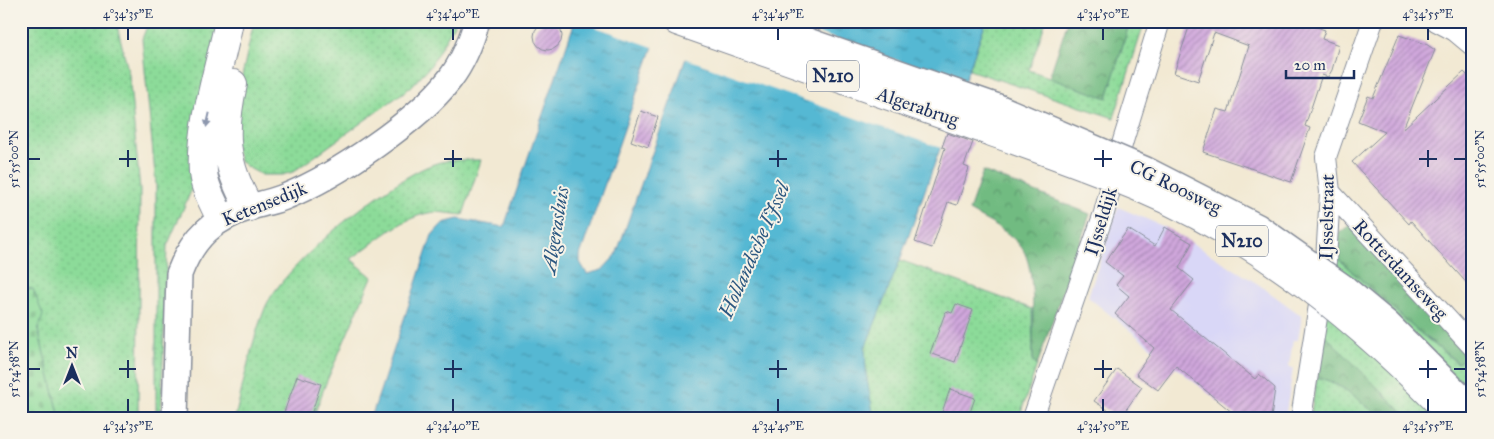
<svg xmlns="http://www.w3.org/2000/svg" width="1494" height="439" font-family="'IM FELL Great Primer',serif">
<defs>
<pattern id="grass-dots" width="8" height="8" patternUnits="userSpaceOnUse" patternTransform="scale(1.25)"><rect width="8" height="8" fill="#8cdb99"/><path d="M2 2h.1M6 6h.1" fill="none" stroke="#78bc86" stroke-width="1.8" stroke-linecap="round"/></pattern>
<pattern id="forest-crowns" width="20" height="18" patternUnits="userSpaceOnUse" patternTransform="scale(1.25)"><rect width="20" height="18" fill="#71bb81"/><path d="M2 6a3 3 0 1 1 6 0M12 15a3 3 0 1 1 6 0" fill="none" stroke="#5c986d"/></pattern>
<pattern id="cemetery-stones" width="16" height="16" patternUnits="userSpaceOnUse" patternTransform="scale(1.25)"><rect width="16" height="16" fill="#8cdb99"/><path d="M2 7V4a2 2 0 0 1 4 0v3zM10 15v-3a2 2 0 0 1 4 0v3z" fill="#78bc86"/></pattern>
<pattern id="water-ripples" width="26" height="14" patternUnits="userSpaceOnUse" patternTransform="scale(1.25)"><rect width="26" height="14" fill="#55b8d3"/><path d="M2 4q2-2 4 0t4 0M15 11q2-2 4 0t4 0" fill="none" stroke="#4696ae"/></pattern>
<pattern id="building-hatch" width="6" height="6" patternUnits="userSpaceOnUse" patternTransform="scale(1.25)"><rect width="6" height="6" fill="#d0a7dc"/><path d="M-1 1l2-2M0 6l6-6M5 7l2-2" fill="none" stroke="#a888b6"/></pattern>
</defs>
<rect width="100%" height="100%" fill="#f7f3e8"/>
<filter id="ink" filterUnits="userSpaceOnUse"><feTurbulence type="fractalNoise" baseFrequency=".02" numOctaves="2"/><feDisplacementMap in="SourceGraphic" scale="10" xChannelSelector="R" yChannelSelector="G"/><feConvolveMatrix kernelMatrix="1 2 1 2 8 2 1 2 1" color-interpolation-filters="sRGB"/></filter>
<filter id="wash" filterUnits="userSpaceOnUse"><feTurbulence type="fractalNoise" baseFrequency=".0096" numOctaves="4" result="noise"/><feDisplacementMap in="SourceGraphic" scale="20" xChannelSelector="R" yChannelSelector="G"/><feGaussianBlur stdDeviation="1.12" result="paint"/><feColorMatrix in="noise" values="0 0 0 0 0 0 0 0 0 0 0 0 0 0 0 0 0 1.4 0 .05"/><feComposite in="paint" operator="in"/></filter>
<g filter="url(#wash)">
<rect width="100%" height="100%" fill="#f2e9d3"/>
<path fill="#d9d7f7" d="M 1118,207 L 1165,227 L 1192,243 L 1258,284 L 1302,316 L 1298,340 L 1293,340 L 1289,366 L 1293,369 L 1285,418 L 1239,418 L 1088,297 Z"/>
<path fill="url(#grass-dots)" stroke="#54857c" d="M 21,21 L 116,21 L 129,74 L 140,189 L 138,418 L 60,418 L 38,330 L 33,289 L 24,288 L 21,277 Z
M 149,21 L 219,21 L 195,182 L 167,246 L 161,418 L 156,418 L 156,185 L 142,39 Z
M 254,21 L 456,21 L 431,65 L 411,87 L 293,172 L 282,175 L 262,175 L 247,167 L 240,161 L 230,131 Z
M 986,21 L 1046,21 L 1029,70 L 1107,97 L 1130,21 L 1145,21 L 1114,118 L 969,70 Z
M 456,160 L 481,160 L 463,215 C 451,214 440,211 428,213 C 400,219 374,243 351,259 L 372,277 L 326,383 L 313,418 L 235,418 C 244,381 251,343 265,308 C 283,265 390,179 434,164 C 441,161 449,161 456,160 Z
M 1335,256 L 1414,328 L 1457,363 L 1473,352 L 1473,418 L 1408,418 L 1325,335 L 1320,313 Z
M 900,260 L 1032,309 L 1033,362 L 1037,365 L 1019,418 L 874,418 L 866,374 L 865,348 Z
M 1317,377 C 1341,383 1363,402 1380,418 L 1310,418 Z"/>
<path fill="url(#forest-crowns)" stroke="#467570" d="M 1068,21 L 1130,21 L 1107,98 L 1049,78 Z
M 983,171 L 1090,214 L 1037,365 L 1033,362 C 1032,334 1037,269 1022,248 C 1009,230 987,222 969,211 Z
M 1350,225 L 1473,352 L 1458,363 L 1414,328 L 1335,256 L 1339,233 Z
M 1325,335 L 1408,418 L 1380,418 C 1363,402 1341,383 1317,377 Z"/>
<path fill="url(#cemetery-stones)" stroke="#54857c" d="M 21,288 L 33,289 L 43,315 L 38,330 L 60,418 L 21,418 Z"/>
<path fill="url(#water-ripples)" stroke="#387498" d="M 575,21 L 662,21 L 580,255 L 580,262 L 587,274 L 602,270 L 616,255 L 699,21 L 986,21 L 900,260 L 865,348 L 866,374 L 874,418 L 371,418 L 432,235 L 443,223 L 458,219 L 504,227 Z"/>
<path fill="#f2e9d3" d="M 578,21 L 665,21 L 656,48 Z
M 696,21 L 784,21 L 967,85 L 944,149 L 684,58 Z"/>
<g id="blocks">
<path fill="url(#building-hatch)" d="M 1188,21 L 1300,21 L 1325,30 L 1322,39 L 1339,45 L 1332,70 L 1328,77 L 1322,75 L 1305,126 L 1310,128 L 1291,182 L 1203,152 L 1217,109 L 1228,112 L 1249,46 L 1214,33 L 1198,81 L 1174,73 L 1190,24 Z
M534 36a14 14 0 1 1 28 0a14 14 0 1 1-28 0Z
M 1399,35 L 1426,44 L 1435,50 L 1403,129 L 1464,72 L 1473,81 L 1473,290 L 1411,221 L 1409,224 L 1352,162 L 1385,132 L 1358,121 L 1368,96 L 1373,98 Z
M 641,111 L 658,117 L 648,147 L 631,141 Z
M 947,133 L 973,142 L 964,166 L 969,168 L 957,205 L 948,202 L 932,248 L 915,242 L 945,148 L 942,147 Z
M 1165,227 L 1192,243 L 1179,268 L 1194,280 L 1171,310 L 1255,379 L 1259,374 L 1275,388 L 1271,418 L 1239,418 L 1176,366 L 1158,390 L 1136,374 L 1154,348 L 1115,314 L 1129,296 L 1116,285 L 1123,276 L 1105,262 L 1128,229 L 1155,246 Z
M 956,304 L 973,310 L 955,362 L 930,353 L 946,311 L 952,313 Z
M 1117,369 L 1142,387 L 1120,418 L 1094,401 Z
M 297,376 L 321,384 L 310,418 L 282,418 Z
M 950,389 L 975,398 L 968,418 L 940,418 Z"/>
</g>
</g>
<g filter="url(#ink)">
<use href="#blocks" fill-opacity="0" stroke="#868c98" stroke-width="1"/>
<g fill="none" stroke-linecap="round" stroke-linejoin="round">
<defs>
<path id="minor" d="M 1436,21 L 1455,31 L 1473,46
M 1330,192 L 1473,347
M 1033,418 L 1104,213 L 1123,141 L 1160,21
M 1301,418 L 1326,261 L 1330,192 L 1326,157 L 1373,21"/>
<path id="tertiary" d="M 750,21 L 998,107
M 175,418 L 179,274 C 193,237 214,218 251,207 C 263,203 276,201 287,196 C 336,176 418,121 450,79 C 463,62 471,42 477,21"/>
<path id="primary" d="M 677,21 L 989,131
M 233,84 C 222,133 224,163 249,207
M 220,218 C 214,203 204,188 203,172 C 200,125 220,67 229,21"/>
</defs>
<use href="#minor" stroke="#868c98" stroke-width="22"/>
<use href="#tertiary" stroke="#868c98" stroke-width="28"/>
<use href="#primary" stroke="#868c98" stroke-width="30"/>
<use href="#minor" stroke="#fff" stroke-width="20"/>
<use href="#tertiary" stroke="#fff" stroke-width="25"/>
<use href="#primary" stroke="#fff" stroke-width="28"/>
<defs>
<path id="tertiary-bridge" d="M 998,107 L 1146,170 L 1258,227 L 1346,289 L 1387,323 L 1473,409"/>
<path id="primary-bridge" d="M 989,131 C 1039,149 1089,166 1138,187 C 1260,238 1363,323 1454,418"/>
</defs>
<use href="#tertiary-bridge" stroke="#868c98" stroke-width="28" stroke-linecap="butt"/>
<use href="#primary-bridge" stroke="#868c98" stroke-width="30" stroke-linecap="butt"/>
<use href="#tertiary-bridge" stroke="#fff" stroke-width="25"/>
<use href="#primary-bridge" stroke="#fff" stroke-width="28"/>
</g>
<defs><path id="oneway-solid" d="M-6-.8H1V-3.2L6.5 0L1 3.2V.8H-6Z" transform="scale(1.25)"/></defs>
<use fill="#8d97ae" href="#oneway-solid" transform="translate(208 120) rotate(103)"/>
</g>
<path fill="none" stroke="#1b2f5e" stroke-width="2" d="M 128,28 L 128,40M 453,28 L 453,40M 778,28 L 778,40M 1103,28 L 1103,40M 1428,28 L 1428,40M 128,150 L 128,167M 453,150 L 453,167M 778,150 L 778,167M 1103,150 L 1103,167M 1428,150 L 1428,167M 28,159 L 40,159M 119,159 L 136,159M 444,159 L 462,159M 769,159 L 787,159M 1094,159 L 1112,159M 1419,159 L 1437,159M 1454,159 L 1466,159M 128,360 L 128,378M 453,360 L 453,378M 778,360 L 778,378M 1103,360 L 1103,378M 1428,360 L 1428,378M 28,369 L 40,369M 119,369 L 136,369M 444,369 L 462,369M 769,369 L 787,369M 1094,369 L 1112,369M 1419,369 L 1437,369M 1454,369 L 1466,369M 128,399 L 128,412M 453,399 L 453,412M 778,399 L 778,412M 1103,399 L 1103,412M 1428,399 L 1428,412"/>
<g text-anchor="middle" stroke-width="4" stroke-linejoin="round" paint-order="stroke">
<g fill="#f7f3e8" stroke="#5d6a87" stroke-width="1">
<rect x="807" y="60.5" width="52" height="31" rx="4"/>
<rect x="1216" y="225.5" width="52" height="31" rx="4"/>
</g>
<g font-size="18" font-weight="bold" fill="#1b2f5e">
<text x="833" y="82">N210</text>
<text x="1242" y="247">N210</text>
</g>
<g font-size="19" fill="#1b2f5e" stroke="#f7f3e8">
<text transform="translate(918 106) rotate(19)" y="7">Algerabrug</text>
<text transform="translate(1176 186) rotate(26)" y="7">CG Roosweg</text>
<text transform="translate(264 203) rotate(-22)" y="7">Ketensedijk</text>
<text transform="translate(1326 217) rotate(-89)" y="7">IJsselstraat</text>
<text transform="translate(1100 221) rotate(-73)" y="7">IJsseldijk</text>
<text transform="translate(1401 269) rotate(47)" y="7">Rotterdamseweg</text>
</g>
<g font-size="20" font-style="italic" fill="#2c5881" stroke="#f7f3e8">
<text transform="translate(555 230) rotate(-81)" y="7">Algerasluis</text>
<text transform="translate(754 250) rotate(-66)" y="7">Hollandsche IJssel</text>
</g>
</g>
<rect width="1494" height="439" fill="none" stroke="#f7f3e8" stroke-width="55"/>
<g transform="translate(72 366)" stroke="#f7f3e8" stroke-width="4" paint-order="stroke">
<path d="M0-4L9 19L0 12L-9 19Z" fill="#1b2f5e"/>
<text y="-8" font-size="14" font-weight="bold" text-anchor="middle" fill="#1b2f5e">N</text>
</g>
<path d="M1286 70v8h68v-8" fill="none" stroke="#1b2f5e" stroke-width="2.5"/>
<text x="1294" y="70" font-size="15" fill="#1b2f5e" stroke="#f7f3e8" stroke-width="4" paint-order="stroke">20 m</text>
<rect x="28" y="28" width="1438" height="384" fill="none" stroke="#1b2f5e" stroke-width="2"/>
<g font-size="12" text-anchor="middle" fill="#1b2f5e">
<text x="128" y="18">4°34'35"E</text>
<text x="453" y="18">4°34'40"E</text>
<text x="778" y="18">4°34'45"E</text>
<text x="1103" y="18">4°34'50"E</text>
<text x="1428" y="18">4°34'55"E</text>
<text transform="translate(14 159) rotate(-90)" y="4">51°55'00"N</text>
<text transform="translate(1480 159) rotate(-90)" y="4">51°55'00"N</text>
<text transform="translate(14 369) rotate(-90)" y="4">51°54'58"N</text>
<text transform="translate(1480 369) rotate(-90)" y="4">51°54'58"N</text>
<text x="128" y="430">4°34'35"E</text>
<text x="453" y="430">4°34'40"E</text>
<text x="778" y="430">4°34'45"E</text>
<text x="1103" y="430">4°34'50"E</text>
<text x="1428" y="430">4°34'55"E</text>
</g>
</svg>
